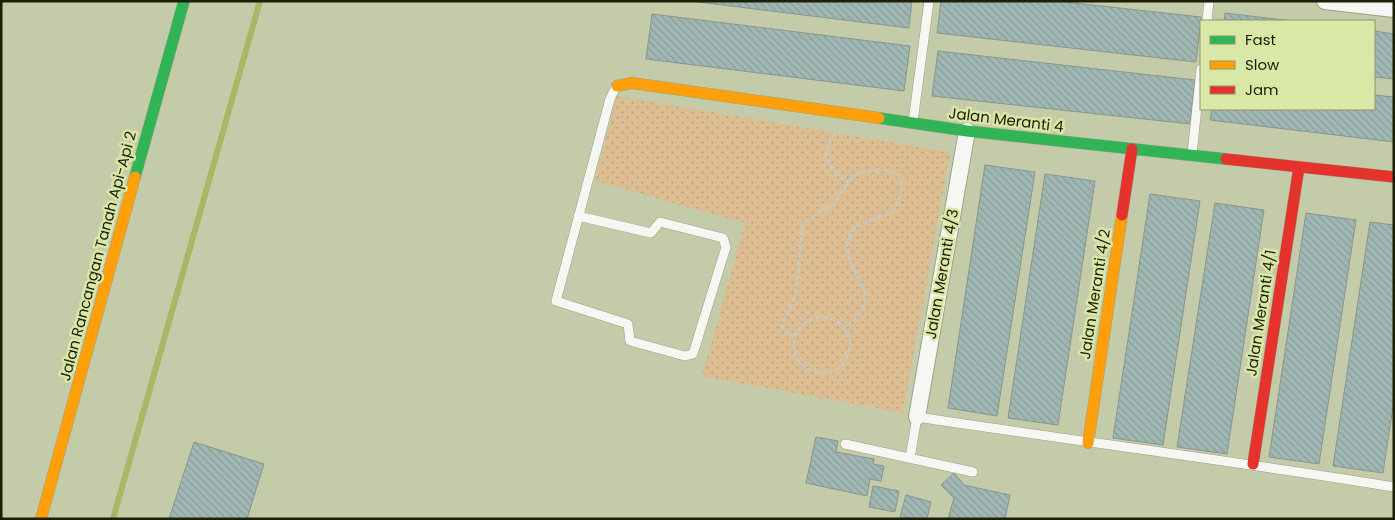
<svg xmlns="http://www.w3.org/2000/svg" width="1395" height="520" font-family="Poppins,sans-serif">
<defs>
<pattern id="green-dots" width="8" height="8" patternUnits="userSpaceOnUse" patternTransform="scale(1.25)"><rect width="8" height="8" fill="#ddbd92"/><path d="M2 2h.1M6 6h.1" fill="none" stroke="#bda27c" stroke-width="1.8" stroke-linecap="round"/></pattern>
<pattern id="building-back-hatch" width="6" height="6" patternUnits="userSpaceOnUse" patternTransform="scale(1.25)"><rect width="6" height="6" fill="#a1b7b4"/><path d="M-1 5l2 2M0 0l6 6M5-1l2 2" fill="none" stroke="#8a9d99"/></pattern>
</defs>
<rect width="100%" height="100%" fill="#c4cba9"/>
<path fill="url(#green-dots)" d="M 617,96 L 950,152 L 903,413 L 702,376 L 745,223 L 595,181 Z"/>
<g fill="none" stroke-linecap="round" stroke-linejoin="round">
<path stroke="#a7b766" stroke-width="6" d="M 113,519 L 260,1"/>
</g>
<path fill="url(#building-back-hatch)" stroke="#88968e" d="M 690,1 L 912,1 L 909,28 Z
M 941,1 L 1056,1 L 1201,17 L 1196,62 L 937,33 Z
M 1225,13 L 1292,21 L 1224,21 Z
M 652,14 L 910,46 L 904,91 L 646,59 Z
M 1374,31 L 1394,34 L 1394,79 L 1374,77 Z
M 938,51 L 1195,80 L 1190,124 L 932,96 Z
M 1374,95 L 1394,97 L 1394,142 L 1210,120 L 1212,109 L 1374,109 Z
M 985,165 L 1035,172 L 997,416 L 948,408 Z
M 1045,174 L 1095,181 L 1058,425 L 1008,418 Z
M 1150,194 L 1200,201 L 1163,445 L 1113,438 Z
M 1215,203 L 1264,210 L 1227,454 L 1177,447 Z
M 1306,213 L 1356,220 L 1319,464 L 1269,457 Z
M 1370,222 L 1394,225 L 1394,400 L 1383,473 L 1333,466 Z
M 816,437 L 838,441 L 836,452 L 874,459 L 873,464 L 884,466 L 881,481 L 870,479 L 867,496 L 806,483 Z
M 194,442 L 264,464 L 247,519 L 169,519 Z
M 954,473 L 964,485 L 1010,495 L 1005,519 L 948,519 L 954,498 L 941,485 Z
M 873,486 L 899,491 L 895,512 L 869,507 Z
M 906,495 L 931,502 L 927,519 L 900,517 Z"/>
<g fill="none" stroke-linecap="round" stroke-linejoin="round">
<defs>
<path id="lane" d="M 1207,21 L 1209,1
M 913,122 L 929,1
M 1192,154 L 1201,69
M 578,216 L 651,233 L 660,222 L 723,238 L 726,247 L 693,354 L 685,356 L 630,341 L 628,324 L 556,301 L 610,99 L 616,87
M 845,444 L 973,472
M 910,458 L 917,417 C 1076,441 1235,461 1394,487"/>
<path id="street" d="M 1325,1 L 1394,9
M 917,417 L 967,131"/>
<path id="fast" d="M 879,118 L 967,131 L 1226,159
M 135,177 L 184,1"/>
<path id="slow" d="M 617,86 L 632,83 L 879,118
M 1088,443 L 1122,215
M 41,519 L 135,177"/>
<path id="jam" d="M 1226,159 L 1394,177
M 1122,215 L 1132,149
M 1253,464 L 1299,167"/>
</defs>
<use href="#lane" stroke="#9ba186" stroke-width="10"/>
<use href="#street" stroke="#9ba186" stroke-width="18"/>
<use href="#fast" stroke="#9ba186" stroke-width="12"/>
<use href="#slow" stroke="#9ba186" stroke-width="12"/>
<use href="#jam" stroke="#9ba186" stroke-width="12"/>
<path stroke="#c7c9be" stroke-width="3" stroke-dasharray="5 2.5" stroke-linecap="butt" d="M 835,132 L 825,153 L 833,171 L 849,183
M794 345a28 28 0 1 1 56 0a28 28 0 1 1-56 0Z
M 796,335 L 787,334 L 782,326 L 796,293 L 803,223 C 813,215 826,210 835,202 C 842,195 846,183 853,177 C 861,172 869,170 879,170 C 912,170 903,192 892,212 L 855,226 C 852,233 847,240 847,248 C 851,281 887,297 845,327"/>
<use href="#lane" stroke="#f6f7f2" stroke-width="9"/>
<use href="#street" stroke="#f6f7f2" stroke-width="16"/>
<use href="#fast" stroke="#30b455" stroke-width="11"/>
<use href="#slow" stroke="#ff9f0a" stroke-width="11"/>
<use href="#jam" stroke="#e5322d" stroke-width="11"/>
</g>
<g text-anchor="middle" stroke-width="5" stroke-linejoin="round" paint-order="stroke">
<g font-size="15" fill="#1b1f06" stroke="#d9e7a7">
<text transform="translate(1006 120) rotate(7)" y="5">Jalan Meranti 4</text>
<text transform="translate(98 256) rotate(-75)" y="5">Jalan Rancangan Tanah Api-Api 2</text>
<text transform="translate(942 274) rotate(-80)" y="5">Jalan Meranti 4/3</text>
<text transform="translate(1095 294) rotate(-81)" y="5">Jalan Meranti 4/2</text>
<text transform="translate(1261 313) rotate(-81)" y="5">Jalan Meranti 4/1</text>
</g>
</g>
<rect width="1395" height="520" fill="none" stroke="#1b1f06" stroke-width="5"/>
<rect x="1200" y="20" width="175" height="90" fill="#d9e7a7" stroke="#8d9767"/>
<rect x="1210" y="36" width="25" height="8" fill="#30b455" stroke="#8d9767"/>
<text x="1245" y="45" font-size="15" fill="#1b1f06">Fast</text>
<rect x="1210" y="61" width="25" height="8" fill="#ff9f0a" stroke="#8d9767"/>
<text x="1245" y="70" font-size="15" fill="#1b1f06">Slow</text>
<rect x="1210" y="86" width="25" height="8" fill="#e5322d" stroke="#8d9767"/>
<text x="1245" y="95" font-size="15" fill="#1b1f06">Jam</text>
</svg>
